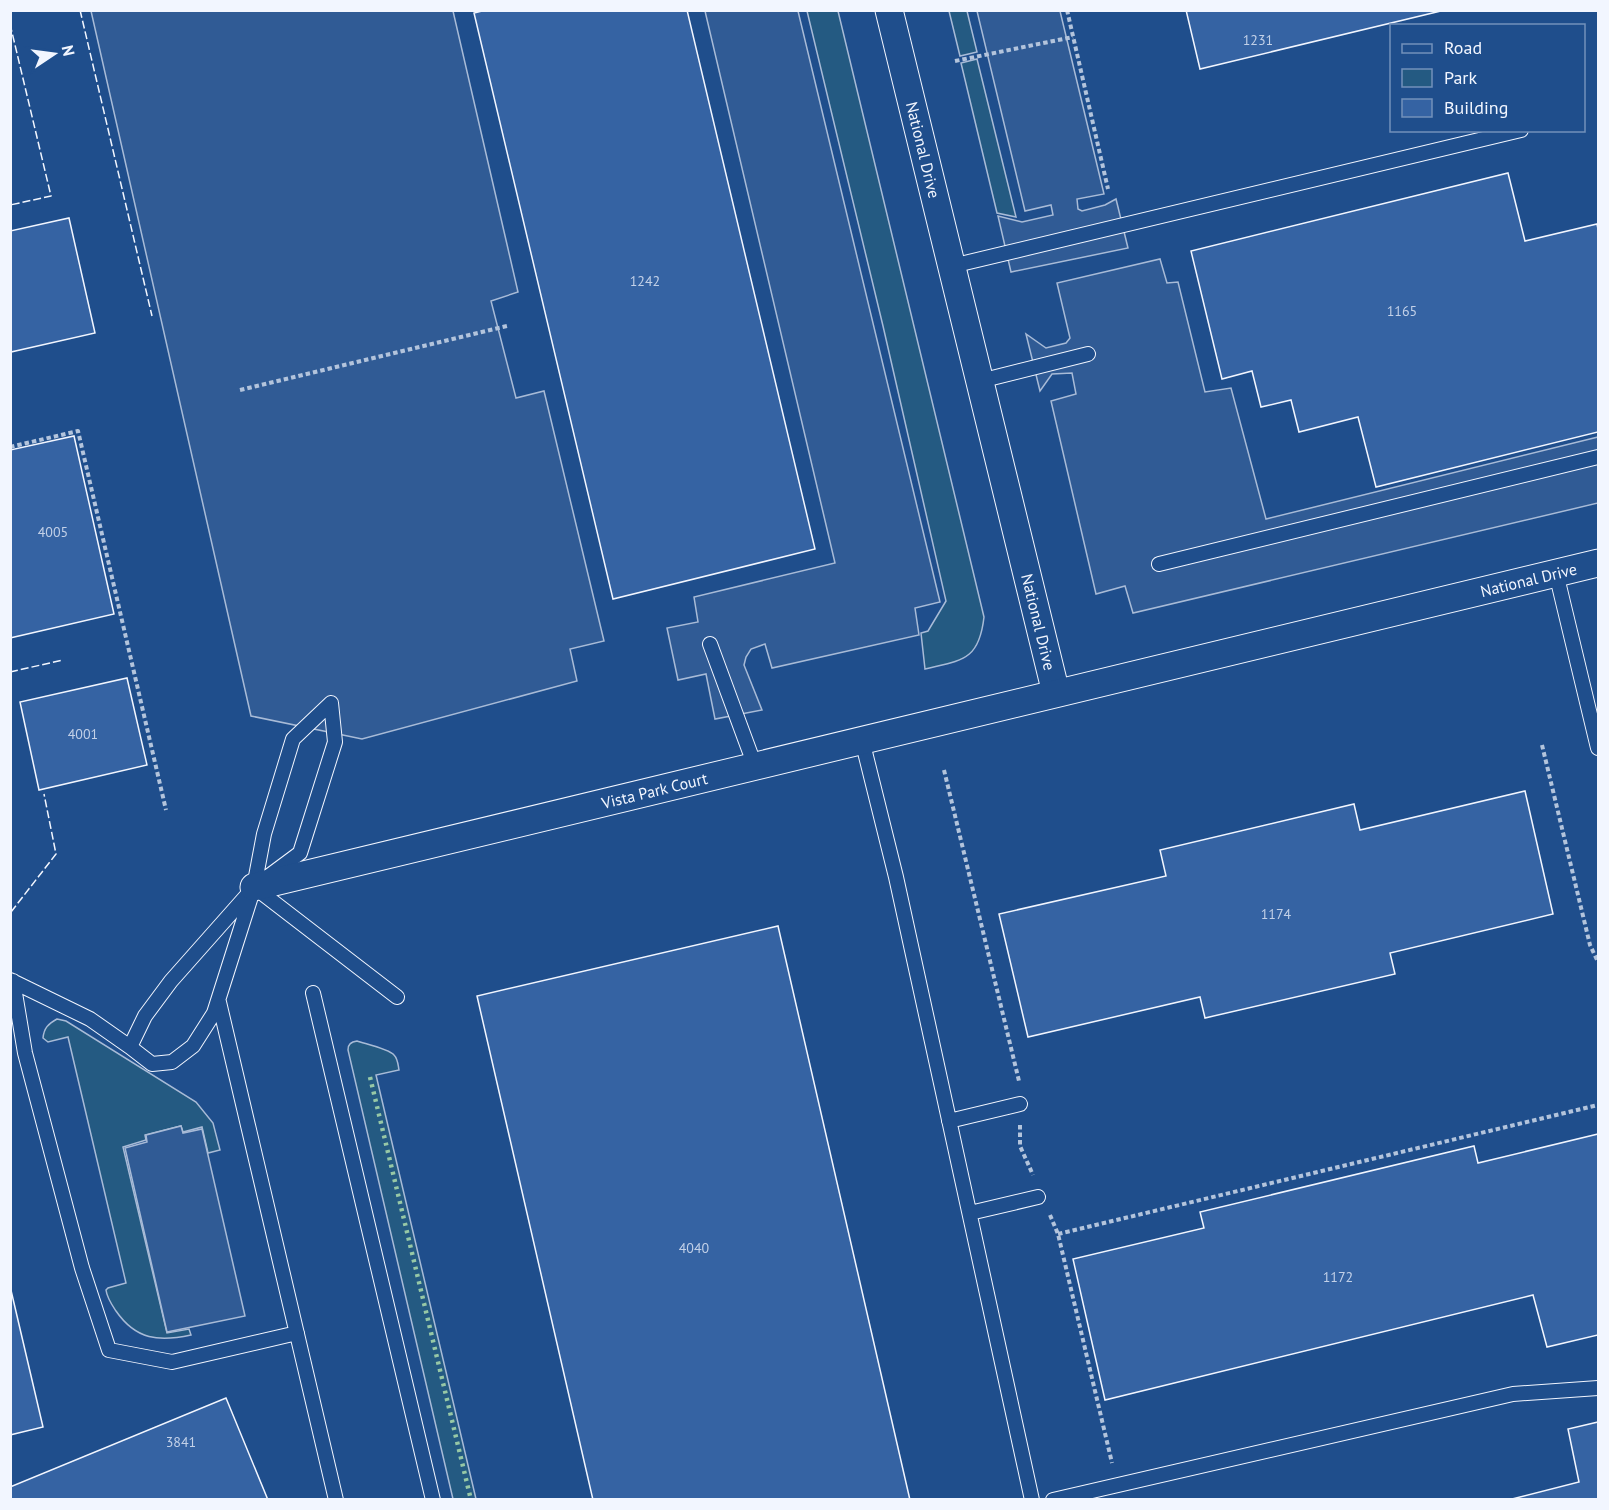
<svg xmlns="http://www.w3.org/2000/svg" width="1609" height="1510" font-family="'PT Sans',sans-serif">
<rect width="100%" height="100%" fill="#1f4e8c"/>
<path fill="#245a82" stroke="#a8bbd7" stroke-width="1.5" d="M 807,11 L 838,11 L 984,617 C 979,661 962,660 925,669 L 921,633 L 928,631 L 946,601 L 883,326 Z
M 949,11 L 967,11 L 977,52 L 960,56 Z
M 977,59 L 1016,217 L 997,213 L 961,63 Z
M 57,1019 L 66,1021 L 196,1102 L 213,1123 L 220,1150 L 208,1153 L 202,1127 L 183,1132 L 181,1126 L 145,1135 L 146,1140 L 123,1147 L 167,1333 L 189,1329 L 191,1335 C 159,1342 136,1340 116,1311 C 112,1305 107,1298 106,1290 L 108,1288 L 126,1283 L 68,1037 L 48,1042 L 43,1038 C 44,1028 48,1024 57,1019 Z
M 357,1041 C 366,1044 389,1049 394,1055 C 398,1059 398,1065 399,1070 L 376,1075 L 476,1499 L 453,1499 L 348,1050 C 348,1044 351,1042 357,1041 Z"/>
<path fill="#305b95" stroke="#a8bbd7" stroke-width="1.5" d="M 91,11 L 453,11 L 518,292 L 491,301 L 516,398 L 544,391 L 604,641 L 570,649 L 577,681 L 362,739 L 251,716 Z
M 705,11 L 798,11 L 940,602 L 915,608 L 919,635 L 772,668 L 765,644 L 751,649 L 746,657 L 744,665 L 762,710 L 715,719 L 706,674 L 678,680 L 667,628 L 698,622 L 694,597 L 835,563 Z
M 977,11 L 1060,11 L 1104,194 L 1077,199 L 1078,209 L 1082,211 L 1105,205 L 1116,199 L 1128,248 L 1011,272 L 998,216 L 1022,222 L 1053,215 L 1051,205 L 1025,211 Z
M 1160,259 L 1167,283 L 1178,282 L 1205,392 L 1231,388 L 1266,519 L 1598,437 L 1598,503 L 1133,613 L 1125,586 L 1096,594 L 1051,401 L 1076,394 L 1072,373 L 1052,374 L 1040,391 L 1026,334 L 1046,348 L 1066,343 L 1070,338 L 1057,283 Z
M 181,1126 L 183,1133 L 202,1129 L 245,1316 L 167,1332 L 125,1148 L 147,1142 L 146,1135 Z"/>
<path fill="#3563a3" stroke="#f2f6ff" stroke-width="1.5" d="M 486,10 L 687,10 L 815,549 L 613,599 L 474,13 Z
M 1186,10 L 1445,10 L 1200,69 Z
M 1508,173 L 1525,241 L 1597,224 L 1598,229 L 1598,432 L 1376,487 L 1358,417 L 1299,432 L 1291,400 L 1261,407 L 1252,371 L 1222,379 L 1191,251 Z
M 69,218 L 95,333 L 11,352 L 10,231 Z
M 74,436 L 114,614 L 10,638 L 10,450 Z
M 127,678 L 147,765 L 39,790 L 20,702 Z
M 1525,791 L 1553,914 L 1390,953 L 1395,974 L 1205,1018 L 1200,997 L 1028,1037 L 999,914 L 1166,876 L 1160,850 L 1354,804 L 1360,830 Z
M 778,926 L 910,1500 L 593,1500 L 477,996 Z
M 1598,1134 L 1598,1335 L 1547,1347 L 1533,1295 L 1105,1400 L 1073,1259 L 1204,1228 L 1200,1212 L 1474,1146 L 1478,1163 Z
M 10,1286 L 43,1427 L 10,1435 Z
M 226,1398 L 268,1500 L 10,1500 L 10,1487 Z
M 1598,1422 L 1598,1500 L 1508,1500 L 1579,1482 L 1568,1429 Z"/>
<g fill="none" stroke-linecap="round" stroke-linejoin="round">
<defs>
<path id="lane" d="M 952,266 L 1521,130
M 980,381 L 1088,354
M 1159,564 L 1598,457
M 1556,573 L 1598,748
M 710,644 L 755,766
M 862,740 L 896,877 L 1032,1500
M 269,876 L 300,853 L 335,742 L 331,703
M 254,887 L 397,997
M 10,980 L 90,1019 L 130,1047 L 152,1064 L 172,1062 L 193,1046 L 214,1013 L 254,887 L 264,834 L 293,739 L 331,703
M 13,981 L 25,1053 L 82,1268 L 109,1350 L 172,1362 L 297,1333
M 313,993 L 433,1500
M 219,1002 L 336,1500
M 130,1047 L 145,1016 L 171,981 L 249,893
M 949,1121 L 1020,1104
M 970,1213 L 1038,1197
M 1053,1500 L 1513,1394 L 1598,1388"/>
<g id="street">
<path id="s1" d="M 889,10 L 1056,693"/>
<path id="s2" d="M 254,887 L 1598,563"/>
</g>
</defs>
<use href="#lane" stroke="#f2f6ff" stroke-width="16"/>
<use href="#street" stroke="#f2f6ff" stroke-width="29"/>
<path stroke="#b3c4dc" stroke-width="4" stroke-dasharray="4.5 3" stroke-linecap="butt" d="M 1067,10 L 1108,189
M 955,61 L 1073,37
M 240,390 L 507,326
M 10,447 L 78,431 L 166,810
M 1542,745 L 1590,945 L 1598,962
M 944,770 L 1019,1081
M 1020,1125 L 1020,1146 L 1033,1175
M 1050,1215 L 1058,1234 L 1112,1463
M 1058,1234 L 1598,1105"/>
<use href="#lane" stroke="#1f4e8c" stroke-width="14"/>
<use href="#street" stroke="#1f4e8c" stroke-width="27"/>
<path stroke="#97c8a6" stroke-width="4.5" stroke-dasharray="3 4.5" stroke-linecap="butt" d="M 370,1077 L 471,1500"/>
<path stroke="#f2f6ff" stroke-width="1.5" stroke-dasharray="8 3" stroke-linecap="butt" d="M 80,10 L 152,316
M 10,24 L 51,196 L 10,205
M 10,672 L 63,660
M 11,912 L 56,854 L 44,794"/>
</g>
<g text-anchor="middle" stroke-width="4.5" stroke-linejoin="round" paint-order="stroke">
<g font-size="14" fill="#c3d1e8">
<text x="1258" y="45">1231</text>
<text x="645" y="286">1242</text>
<text x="1402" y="316">1165</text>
<text x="53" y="537">4005</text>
<text x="83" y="739">4001</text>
<text x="1276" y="919">1174</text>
<text x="694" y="1253">4040</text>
<text x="1338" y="1282">1172</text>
<text x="181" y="1447">3841</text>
</g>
<g font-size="16" fill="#f2f6ff" stroke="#1f4e8c">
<text dy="6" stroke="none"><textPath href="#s1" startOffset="144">National Drive</textPath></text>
<text dy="6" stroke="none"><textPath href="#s2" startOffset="1311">National Drive</textPath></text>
<text dy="6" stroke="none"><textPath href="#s1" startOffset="630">National Drive</textPath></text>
<text dy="6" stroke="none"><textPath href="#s2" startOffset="412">Vista Park Court</textPath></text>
</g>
</g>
<rect width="1609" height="1510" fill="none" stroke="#f2f6ff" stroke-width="24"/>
<rect x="1390" y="24" width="195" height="108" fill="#1f4e8c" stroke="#7391ba" stroke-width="1.5"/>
<rect x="1402" y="44" width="30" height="9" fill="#1f4e8c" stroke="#7391ba" stroke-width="1.5"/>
<text x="1444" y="54" font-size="18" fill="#f2f6ff">Road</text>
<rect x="1402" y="69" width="30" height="18" fill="#245a82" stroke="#7391ba" stroke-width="1.5"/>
<text x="1444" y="84" font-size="18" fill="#f2f6ff">Park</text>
<rect x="1402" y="99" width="30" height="18" fill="#3563a3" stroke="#7391ba" stroke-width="1.5"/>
<text x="1444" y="114" font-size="18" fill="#f2f6ff">Building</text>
<g transform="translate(54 54) rotate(77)" stroke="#1f4e8c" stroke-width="4.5" paint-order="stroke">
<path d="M0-4.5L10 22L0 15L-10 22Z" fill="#f2f6ff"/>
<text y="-9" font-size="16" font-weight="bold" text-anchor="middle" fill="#f2f6ff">N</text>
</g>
</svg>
